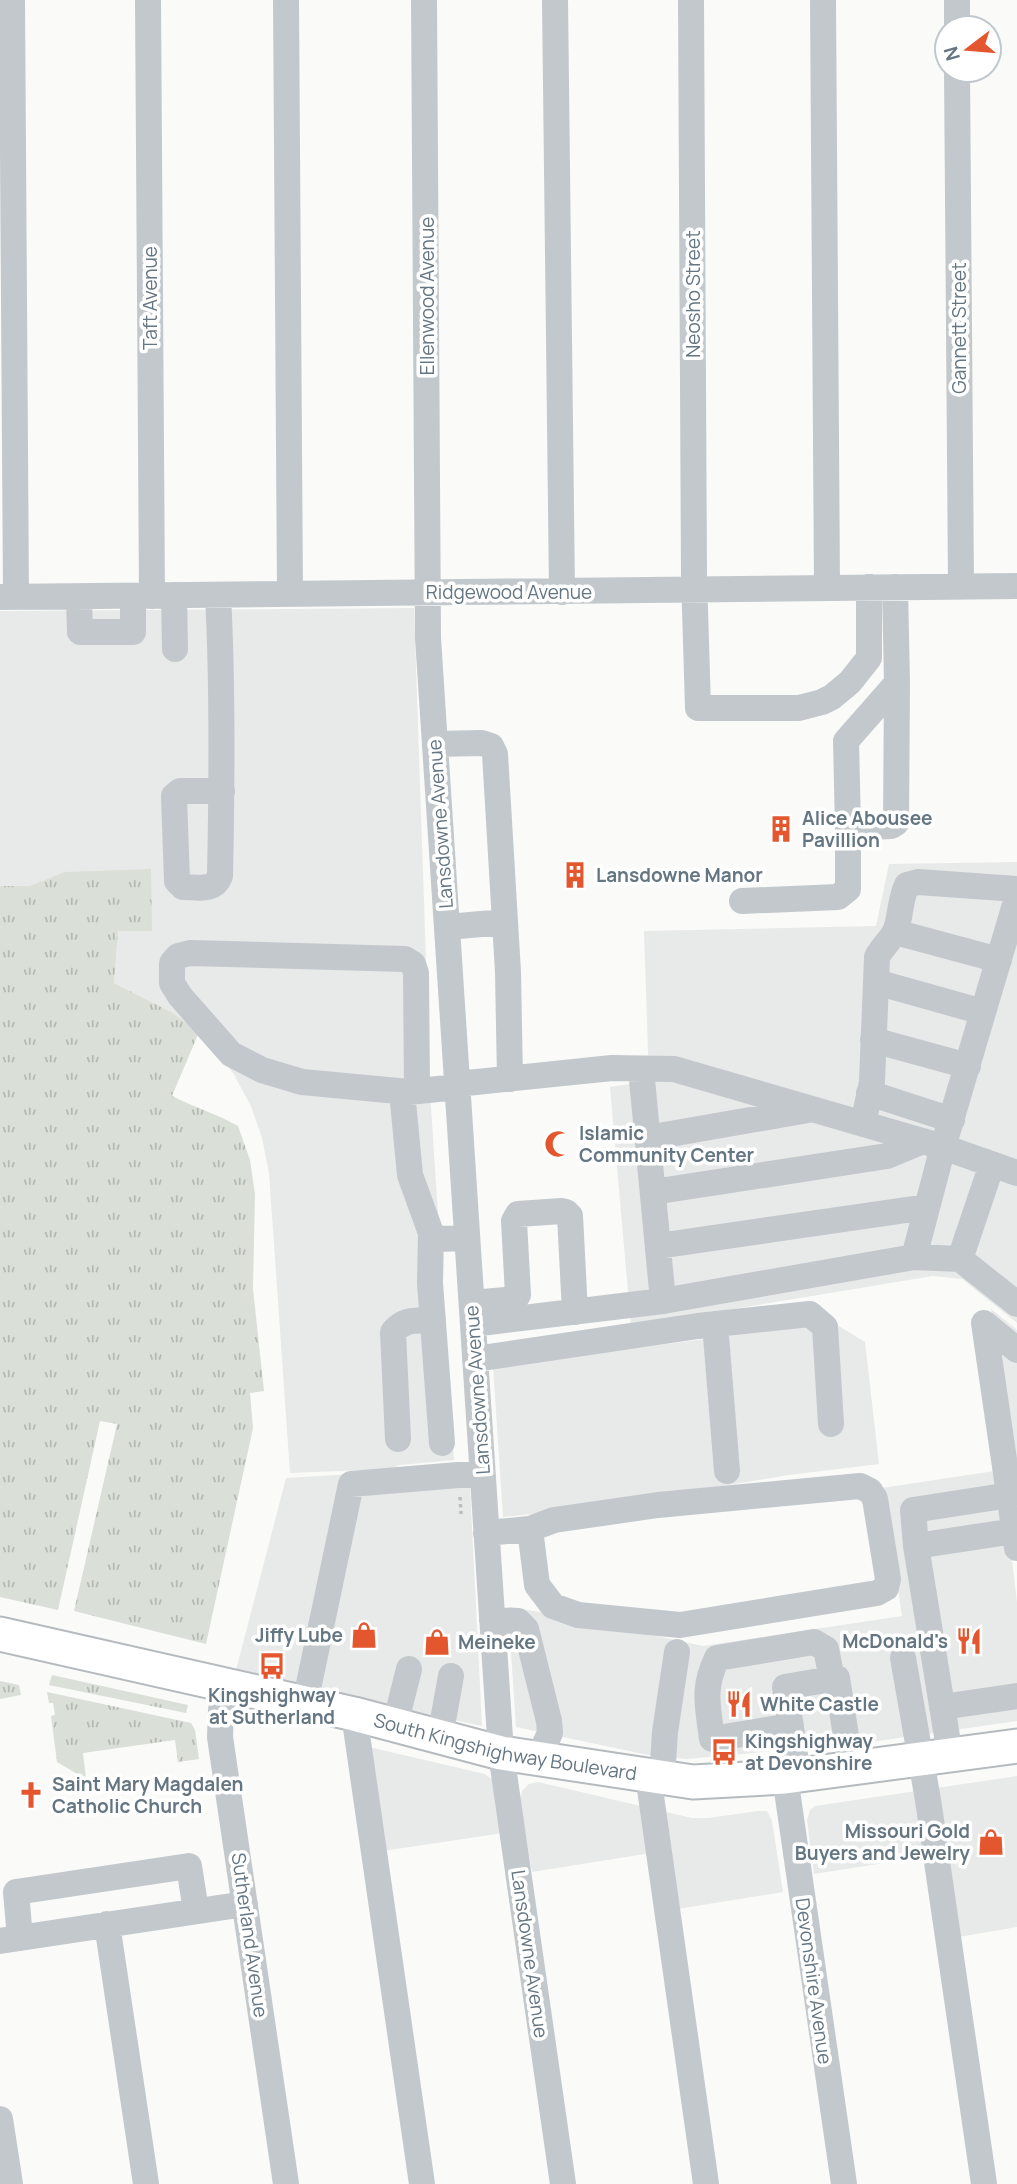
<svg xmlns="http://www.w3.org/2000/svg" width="1017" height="2184" font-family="Manrope,sans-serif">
<defs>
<pattern id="grass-tufts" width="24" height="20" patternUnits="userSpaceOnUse" patternTransform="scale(1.75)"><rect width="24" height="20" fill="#dadfd7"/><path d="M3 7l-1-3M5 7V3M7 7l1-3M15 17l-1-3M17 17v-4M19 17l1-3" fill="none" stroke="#b4b9b4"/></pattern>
</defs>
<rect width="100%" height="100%" fill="#fafaf8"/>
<path fill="#e8e9e9" d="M 414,608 L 431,1107 L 454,1460 L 400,1465 L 389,1469 L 290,1473 L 269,1173 L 262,1138 L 251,1106 L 233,1073 L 217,1053 L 171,1012 L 114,983 L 118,930 L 152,931 L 66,872 L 29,886 L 0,886 L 0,611 Z
M 1017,862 L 1017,1323 L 962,1279 L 933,1276 L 631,1326 L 610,1087 L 649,1081 L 644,931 L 876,926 L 889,864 Z
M 991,1309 L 1017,1330 L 1017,1505 Z
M 834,1323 L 865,1342 L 879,1464 L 789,1475 L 589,1508 L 503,1517 L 493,1366 Z
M 469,1467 L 482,1726 L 235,1674 L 286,1478 Z
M 1001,1470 L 1017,1602 L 1017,1721 L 871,1742 L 687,1759 L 648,1755 L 516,1727 L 508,1607 L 565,1616 L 703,1646 L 902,1616 L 882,1488 Z
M 369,1747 L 485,1774 L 493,1780 L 503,1833 L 383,1851 Z
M 1017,1776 L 1017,1927 L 941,1940 L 929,1856 L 814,1874 L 807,1820 L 810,1810 L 815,1806 Z
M 538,1782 L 692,1818 L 708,1818 L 758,1811 L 767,1811 L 772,1821 L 783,1892 L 659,1912 L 651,1853 L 532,1872 L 520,1800 L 522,1791 L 529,1784 Z"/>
<path fill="url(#grass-tufts)" d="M 151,869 L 152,931 L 118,931 L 114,983 L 171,1012 L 199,1032 L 172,1096 C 194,1107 217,1114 238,1126 L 250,1160 L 255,1194 L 253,1289 L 264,1391 L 250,1393 L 253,1428 L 206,1644 L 74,1611 L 117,1424 L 100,1421 L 58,1610 L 0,1597 L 0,886 L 29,886 L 65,872 Z
M 52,1675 L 188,1705 L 186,1713 L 49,1685 Z
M 0,1681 L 19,1685 L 21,1695 L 0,1699 Z
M 47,1692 L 191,1723 L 195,1730 L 199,1759 L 178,1762 L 175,1740 L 83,1753 L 86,1779 L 57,1762 L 51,1716 L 55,1715 L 53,1703 L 49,1703 Z"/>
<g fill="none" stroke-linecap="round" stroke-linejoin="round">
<defs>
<g id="major">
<path id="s1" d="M 0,1634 L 354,1714 L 501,1753 L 693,1782 L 785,1777 L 1017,1746"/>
</g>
</defs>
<use href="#major" stroke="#b5babe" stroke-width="37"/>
<path stroke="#bbbfc2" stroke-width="3.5" stroke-dasharray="3.5 3.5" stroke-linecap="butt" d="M 460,1497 L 461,1514"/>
<path stroke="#c3c8cc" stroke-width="26" d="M 12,0 L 16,597
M 148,0 L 152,596
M 286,0 L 290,594
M 424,0 L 428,638 L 501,1753 L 563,2184
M 555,0 L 562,592
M 691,0 L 694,576 L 698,708 L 799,708 L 822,702 L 832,697 L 850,682 L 869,658 L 869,587
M 823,0 L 827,587
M 957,0 L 957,28
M 957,70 L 961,586
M 895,587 L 897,683 L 846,741 L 848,828 L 891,826 L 896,823 L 897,683
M 174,595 L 175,649
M 218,595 C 223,689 222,782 220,876 C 214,892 198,887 183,887 L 177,881 L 174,796 L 180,791 L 222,791
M 0,597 L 1017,586
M 79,597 L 80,632 L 133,632 L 133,596
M 435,744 L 482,743 L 491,746 L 495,754 L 508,972 L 510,1079
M 742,901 L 838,897 L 848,889 L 848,828
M 447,927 L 504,922
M 895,932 L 999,960
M 876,982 L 983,1012
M 873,1040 L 968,1066
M 641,1069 L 663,1301
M 457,1084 L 612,1068 L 674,1069 L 943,1147 L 1017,1173
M 457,1087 L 409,1092 L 403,1102 L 410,1175 L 431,1233 L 438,1239 L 467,1238
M 409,1092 L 302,1082 L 262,1070 L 231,1054 L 180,996 L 172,983 L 172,963 L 178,956 L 190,953 L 405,959 L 413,964 L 416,973 L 417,1091
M 869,1093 L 952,1120
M 863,1124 L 872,1082 L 877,957 C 882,947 893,938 896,929 C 901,915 900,899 907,885 L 918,882 L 1017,889
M 647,1138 L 808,1110
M 653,1192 L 887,1156 L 923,1141
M 431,1233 L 430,1283 L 442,1443
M 658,1246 L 927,1207
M 914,1257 L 943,1147 L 1017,898
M 960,1259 L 992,1164
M 472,1303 L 515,1299 L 518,1295 L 514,1221 L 518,1214 L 562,1211 L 566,1212 L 570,1216 L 575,1312
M 473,1324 L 663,1301 L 914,1257 L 960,1259 L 1017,1304
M 715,1324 L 727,1471
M 1017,1350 L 984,1323 L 1017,1548
M 475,1359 L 698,1326 L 810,1314 L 825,1327 L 831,1424
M 398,1439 L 393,1332 C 405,1318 415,1321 433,1320
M 486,1533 L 530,1529 L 554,1520 L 658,1505 L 860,1486 L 870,1491 L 875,1499 L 888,1579 L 886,1588 L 877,1593 L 680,1625 L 578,1615 L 553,1606 L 537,1585 L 530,1529
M 916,1546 L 913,1510 L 1010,1495
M 492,1620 L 518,1621 L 526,1629 L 549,1721 L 550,1733 L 538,1759
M 903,1658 L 928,1800 L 984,2184
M 225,1685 L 221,1710 L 220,1737 L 286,2184
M 305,1703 L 351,1484 L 482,1473
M 942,1707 L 1017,1696
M 354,1714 L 422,2184
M 395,1725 L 409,1669
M 791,1726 L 712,1739 C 708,1706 702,1689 717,1658 L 814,1642 L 826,1649 L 832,1679
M 440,1737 L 451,1676
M 950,1755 L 916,1546 L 1015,1531
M 648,1775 L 706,2184
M 798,1775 L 785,1687 L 837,1678 L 851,1768
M 785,1777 L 844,2184
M 662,1778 L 665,1732 L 677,1652
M 107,1924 L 146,2184
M 20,1938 L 16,1892 L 189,1866 L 196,1911
M 0,1941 L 245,1904
M 0,2119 L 10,2184"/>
<use href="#major" stroke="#fff" stroke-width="33"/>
</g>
<defs>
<symbol id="building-bare" viewBox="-9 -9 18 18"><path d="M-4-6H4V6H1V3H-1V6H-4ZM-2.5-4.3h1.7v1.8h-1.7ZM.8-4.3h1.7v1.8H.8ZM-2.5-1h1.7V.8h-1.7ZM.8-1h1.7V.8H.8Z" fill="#e4572e" stroke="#fff" stroke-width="2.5" paint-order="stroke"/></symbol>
<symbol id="mosque-bare" viewBox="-9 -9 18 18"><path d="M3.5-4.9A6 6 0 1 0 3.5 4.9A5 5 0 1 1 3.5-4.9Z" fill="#e4572e" stroke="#fff" stroke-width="2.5" paint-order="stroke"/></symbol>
<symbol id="shop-bare" viewBox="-9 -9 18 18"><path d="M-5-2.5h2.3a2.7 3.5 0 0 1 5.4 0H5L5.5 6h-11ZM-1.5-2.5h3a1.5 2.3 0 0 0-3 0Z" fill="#e4572e" stroke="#fff" stroke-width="2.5" paint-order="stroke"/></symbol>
<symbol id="restaurant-bare" viewBox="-9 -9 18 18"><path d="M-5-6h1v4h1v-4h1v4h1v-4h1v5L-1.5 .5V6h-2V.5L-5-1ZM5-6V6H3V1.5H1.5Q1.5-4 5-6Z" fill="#e4572e" stroke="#fff" stroke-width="2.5" paint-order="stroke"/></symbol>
<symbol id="bus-bare" viewBox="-9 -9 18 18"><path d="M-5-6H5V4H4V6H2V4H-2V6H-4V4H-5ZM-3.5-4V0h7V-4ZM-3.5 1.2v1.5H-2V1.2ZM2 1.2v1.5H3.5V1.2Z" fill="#e4572e" stroke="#fff" stroke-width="2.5" paint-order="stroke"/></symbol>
<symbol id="church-bare" viewBox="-9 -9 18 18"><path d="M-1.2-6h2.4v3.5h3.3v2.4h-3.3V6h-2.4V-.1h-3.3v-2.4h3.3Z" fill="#e4572e" stroke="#fff" stroke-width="2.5" paint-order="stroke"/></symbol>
</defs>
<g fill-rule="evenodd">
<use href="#building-bare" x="762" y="810" width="38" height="38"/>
<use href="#building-bare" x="556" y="856" width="38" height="38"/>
<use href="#mosque-bare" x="539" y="1125" width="38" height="38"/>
<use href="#shop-bare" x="345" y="1616" width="38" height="38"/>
<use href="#restaurant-bare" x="950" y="1622" width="38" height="38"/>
<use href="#shop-bare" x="418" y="1623" width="38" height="38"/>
<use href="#bus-bare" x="253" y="1647" width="38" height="38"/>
<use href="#restaurant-bare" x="720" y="1685" width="38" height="38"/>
<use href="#bus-bare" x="705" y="1733" width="38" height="38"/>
<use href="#church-bare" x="12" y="1776" width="38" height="38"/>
<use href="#shop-bare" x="972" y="1823" width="38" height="38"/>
</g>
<g text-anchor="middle" stroke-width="7" stroke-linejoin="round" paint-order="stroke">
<g font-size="19" fill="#657683" stroke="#fff">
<text transform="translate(693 294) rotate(-90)" y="7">Neosho Street</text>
<text transform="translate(427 296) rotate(-90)" y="7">Ellenwood Avenue</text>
<text transform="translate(150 298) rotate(-90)" y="7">Taft Avenue</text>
<text transform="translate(959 328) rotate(-90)" y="7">Gannett Street</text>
<text x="509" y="599">Ridgewood Avenue</text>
<text transform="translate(440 824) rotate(-94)" y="7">Lansdowne Avenue</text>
<text transform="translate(477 1390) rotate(-94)" y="7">Lansdowne Avenue</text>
<text dy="7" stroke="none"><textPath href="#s1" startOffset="518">South Kingshighway Boulevard</textPath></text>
<text transform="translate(250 1935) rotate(82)" y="7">Sutherland Avenue</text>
<text transform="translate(530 1954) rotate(82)" y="7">Lansdowne Avenue</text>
<text transform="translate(814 1981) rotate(82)" y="7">Devonshire Avenue</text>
</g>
<g font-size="19" font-weight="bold" fill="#657683" stroke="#fff" text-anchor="start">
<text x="802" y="825">Alice Abousee<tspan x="802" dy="22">Pavillion</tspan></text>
<text x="596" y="882">Lansdowne Manor</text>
<text x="579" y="1140">Islamic<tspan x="579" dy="22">Community Center</tspan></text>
<text x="343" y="1642" text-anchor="end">Jiffy Lube</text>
<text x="948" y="1648" text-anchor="end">McDonald's</text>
<text x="458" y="1649">Meineke</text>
<text x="272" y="1702" text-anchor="middle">Kingshighway<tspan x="272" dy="22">at Sutherland</tspan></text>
<text x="760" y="1711">White Castle</text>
<text x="745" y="1748">Kingshighway<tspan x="745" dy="22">at Devonshire</tspan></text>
<text x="52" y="1791">Saint Mary Magdalen<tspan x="52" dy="22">Catholic Church</tspan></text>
<text x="970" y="1838" text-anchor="end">Missouri Gold<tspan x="970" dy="22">Buyers and Jewelry</tspan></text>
</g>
</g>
<g transform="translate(968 49) rotate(254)"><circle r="33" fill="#ffffff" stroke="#c1c8cd" stroke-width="2"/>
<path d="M0-5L12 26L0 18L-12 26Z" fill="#e4572e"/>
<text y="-10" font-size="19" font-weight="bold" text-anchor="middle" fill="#657683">N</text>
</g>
</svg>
